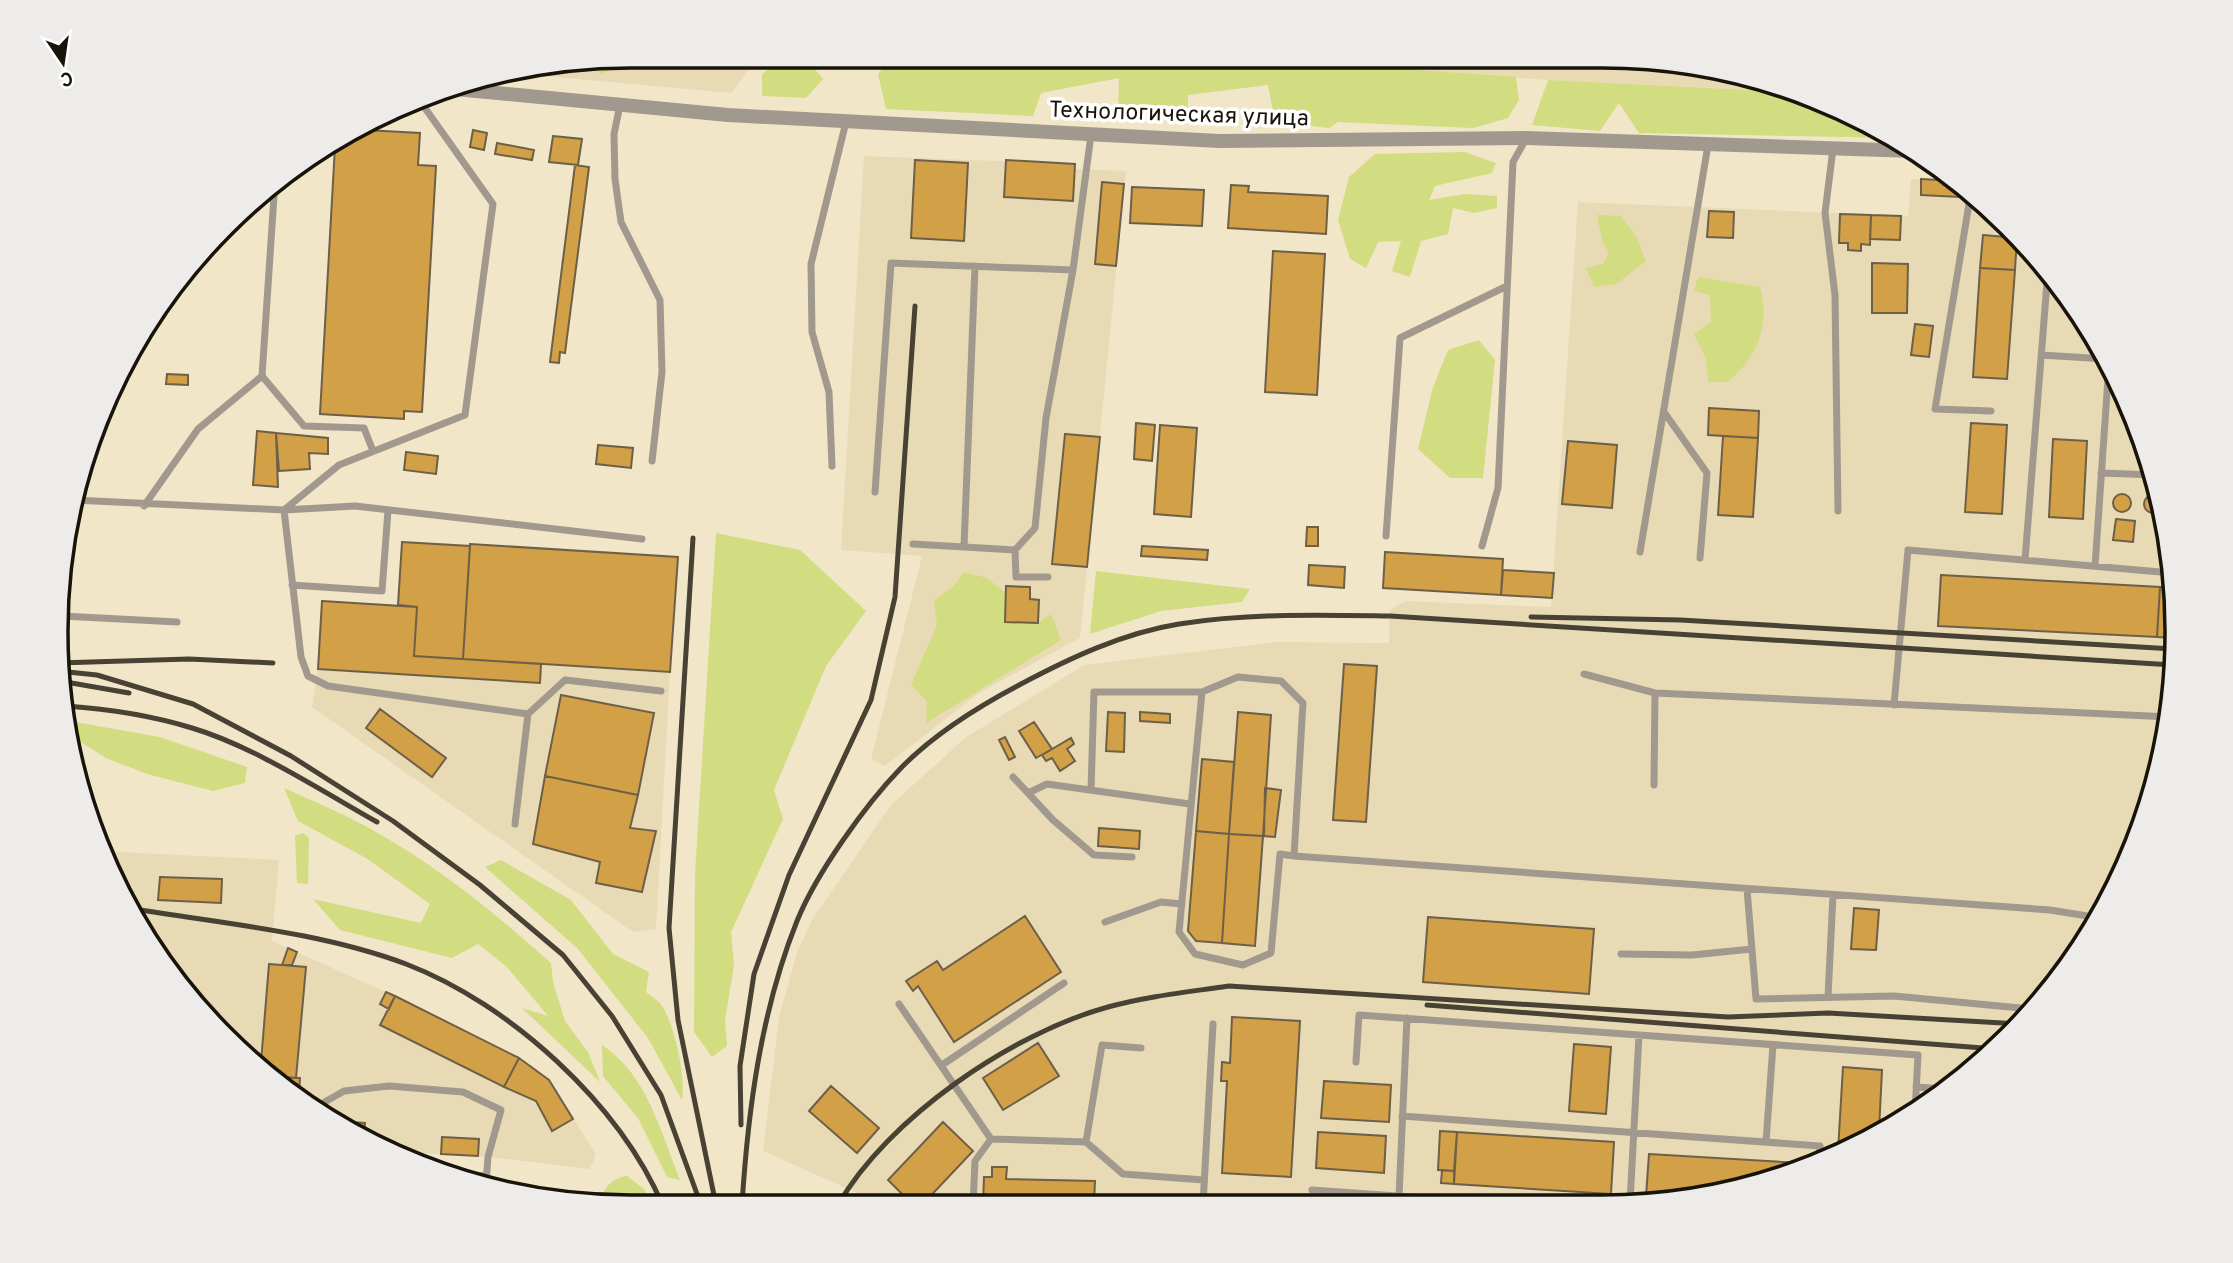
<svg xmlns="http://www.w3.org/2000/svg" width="2233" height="1263" font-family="Overpass,sans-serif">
<rect width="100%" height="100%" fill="#f2e6c9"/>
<path fill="#e9dab6" d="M 632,56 L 790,56 L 748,71 L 731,93 L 521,74 Z
M 1236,57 L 1639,57 L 1751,76 L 1789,92 L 1548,80 Z
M 864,156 L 1075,164 L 1075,169 L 1126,171 L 1080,638 L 979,693 L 885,766 L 871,759 L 922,556 L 841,550 Z
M 1911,179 L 1957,181 L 1981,199 L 2058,281 L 2118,377 L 2157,483 L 2176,594 L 2172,707 L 2146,817 L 2100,920 L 2009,1038 L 1921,1110 L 1787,1176 L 1676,1202 L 884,1205 L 763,1151 L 779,1018 L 797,952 L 812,920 L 891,805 L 965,738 L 1084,665 L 1276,642 L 1389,643 L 1390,610 L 1405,601 L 1551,607 L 1578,202 L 1908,216 Z
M 541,664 L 670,672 L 656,929 L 633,932 L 312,707 L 318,669 L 540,683 Z
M 100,851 L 279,860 L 272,941 L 386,992 L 519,1058 L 549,1080 L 596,1154 L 590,1169 L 488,1157 L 391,1151 L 343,1130 L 199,1011 Z"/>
<path fill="#d2dc81" d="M 893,56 L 1236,57 L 1516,77 L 1519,100 L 1508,118 L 1473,128 L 1338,122 L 1329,128 L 1275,122 L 1268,85 L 1188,95 L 1188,110 L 1118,112 L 1119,78 L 1041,93 L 1033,116 L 886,109 L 878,74 Z
M 627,57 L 620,65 L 601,74 L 586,64 Z
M 782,59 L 810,63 L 823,79 L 806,98 L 762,96 L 762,74 Z
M 1548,80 L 1789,92 L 1896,138 L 1639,133 L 1619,103 L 1600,131 L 1532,125 Z
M 1465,152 L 1496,163 L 1492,173 L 1435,186 L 1429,200 L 1465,194 L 1497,196 L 1497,208 L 1474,213 L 1453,208 L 1448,234 L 1421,241 L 1410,277 L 1392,271 L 1401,241 L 1378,242 L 1366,268 L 1350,259 L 1338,220 L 1349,177 L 1375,154 Z
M 1597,215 L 1621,216 L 1637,238 L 1646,261 L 1616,284 L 1594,287 L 1586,268 L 1603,264 L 1609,253 L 1602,240 Z
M 1698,277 L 1760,287 C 1770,326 1758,356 1728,382 L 1708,382 L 1706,359 L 1694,334 L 1711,322 L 1710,295 L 1694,291 Z
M 1479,340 L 1495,360 L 1483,478 L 1450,478 L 1418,449 L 1433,387 L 1448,350 Z
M 716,533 L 800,550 L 866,611 L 826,666 L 774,790 L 783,819 L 731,932 L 734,965 L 725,1021 L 727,1046 L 712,1057 L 694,1032 L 695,873 Z
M 1096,571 L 1250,589 L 1242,602 L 1161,611 L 1090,634 Z
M 964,572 L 987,578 L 1006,593 L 1005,622 L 1038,623 L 1051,614 L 1061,640 L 926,723 L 927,701 L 911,685 L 937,625 L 934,601 L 954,586 Z
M 69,721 L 160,737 L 247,767 L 245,783 L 213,791 L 147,774 L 106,758 L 73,737 Z
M 284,788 C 315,802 347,815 376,832 C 440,868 496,914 551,963 L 553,982 L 565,1021 L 588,1052 L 600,1082 L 522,1008 L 548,1016 L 507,967 L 478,944 L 452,958 L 340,930 L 313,899 L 421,923 L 430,904 L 366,858 L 298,821 Z
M 303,833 L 309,838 L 308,884 L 297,883 L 295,836 Z
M 501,860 L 571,900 L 613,954 L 649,972 L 646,992 C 652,997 659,1001 663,1007 C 675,1029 686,1076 682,1100 L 648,1038 L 578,949 L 485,867 Z
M 602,1045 C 647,1074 661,1133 680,1180 L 667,1177 L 638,1118 L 603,1076 Z
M 627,1176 L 645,1190 L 650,1206 L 598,1206 C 603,1190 610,1178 627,1176 Z"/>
<path fill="#d2a046" stroke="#6e5f48" stroke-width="2" d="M 365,130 L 420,133 L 418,165 L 436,166 L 422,412 L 404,411 L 404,419 L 320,414 L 335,146 Z
M 473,130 L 487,133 L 484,150 L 470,147 Z
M 553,136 L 582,139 L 578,165 L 549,162 Z
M 497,143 L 534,150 L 532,160 L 495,154 Z
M 915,160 L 968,163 L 964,241 L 911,238 Z
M 1006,160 L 1075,164 L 1073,201 L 1004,197 Z
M 575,165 L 589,167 L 565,353 L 560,352 L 559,363 L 550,362 Z
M 1921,179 L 1957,181 L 1961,184 L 1960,197 L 1921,195 Z
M 1102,182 L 1124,184 L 1116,266 L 1095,264 Z
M 1231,185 L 1249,186 L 1248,192 L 1328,196 L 1326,234 L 1228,228 Z
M 1132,187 L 1204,190 L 1202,226 L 1130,223 Z
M 1982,200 L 1995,214 L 1981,213 Z
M 1709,211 L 1734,212 L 1733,238 L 1707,237 Z
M 1840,214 L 1871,215 L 1870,245 L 1861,244 L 1861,251 L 1848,250 L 1848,243 L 1839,243 Z
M 1871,215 L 1901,216 L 1900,240 L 1870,239 Z
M 1983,235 L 2017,238 L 2015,270 L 1980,268 Z
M 1273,251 L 1325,254 L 1317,395 L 1265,392 Z
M 1872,263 L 1908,264 L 1907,313 L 1872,313 Z
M 1980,268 L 2015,270 L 2007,379 L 1973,377 Z
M 1915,324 L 1933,326 L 1929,357 L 1911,355 Z
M 167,374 L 188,375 L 188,385 L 166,384 Z
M 1709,408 L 1759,411 L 1758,438 L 1708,435 Z
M 1136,423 L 1155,425 L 1152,461 L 1134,459 Z
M 1971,423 L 2007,425 L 2002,514 L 1965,512 Z
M 2135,424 L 2144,447 L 2134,446 Z
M 1160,425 L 1197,428 L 1191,517 L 1154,514 Z
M 257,431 L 276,433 L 278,487 L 253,485 Z
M 276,433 L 328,438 L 328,454 L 309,453 L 310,469 L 279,471 Z
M 1065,434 L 1100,437 L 1087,567 L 1052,564 Z
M 1723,436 L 1758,438 L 1753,517 L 1718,515 Z
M 2053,439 L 2087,441 L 2083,519 L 2049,517 Z
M 1568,441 L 1617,445 L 1612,508 L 1562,504 Z
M 598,445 L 633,448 L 631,468 L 596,464 Z
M 406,452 L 438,456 L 436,474 L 404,470 Z
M2113 503a9 9 0 1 1 18 0a9 9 0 1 1-18 0Z
M2144 504a9 9 0 1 1 18 0a9 9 0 1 1-18 0Z
M 2116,519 L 2135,521 L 2133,542 L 2113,540 Z
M 1307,527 L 1318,527 L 1318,546 L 1306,546 Z
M 402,542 L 470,546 L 463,659 L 414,656 L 417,607 L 398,605 Z
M 470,544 L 678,557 L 670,672 L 463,659 Z
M 1142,546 L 1208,550 L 1207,560 L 1141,556 Z
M 1385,552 L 1503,559 L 1501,595 L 1383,588 Z
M 1309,565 L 1345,567 L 1344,588 L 1308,585 Z
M 1503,570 L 1554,573 L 1552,598 L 1501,595 Z
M 1941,575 L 2160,587 L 2157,637 L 1938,626 Z
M 1006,586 L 1030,587 L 1030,599 L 1039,600 L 1038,623 L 1005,622 Z
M 2160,587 L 2175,588 L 2174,638 L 2157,637 Z
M 322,601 L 417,607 L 414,656 L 541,664 L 540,683 L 318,669 Z
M 1344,664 L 1377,666 L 1366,822 L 1333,820 Z
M 561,695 L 654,713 L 638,795 L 545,776 Z
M 380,709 L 446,758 L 432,777 L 366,728 Z
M 1108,712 L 1125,713 L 1124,752 L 1106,751 Z
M 1140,712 L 1170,714 L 1170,723 L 1140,721 Z
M 1238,712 L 1271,715 L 1263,836 L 1229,834 Z
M 1034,722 L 1052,749 L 1036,758 L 1019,731 Z
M 1005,737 L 1015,757 L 1009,760 L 999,740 Z
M 1071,738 L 1074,744 L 1067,749 L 1075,761 L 1060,771 L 1052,758 L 1046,761 L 1042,755 Z
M 1202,759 L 1234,762 L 1229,834 L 1196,831 Z
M 545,776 L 638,795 L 630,828 L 656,831 L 642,892 L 596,883 L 600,862 L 533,844 Z
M 1265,788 L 1281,790 L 1275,837 L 1264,836 Z
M 1099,828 L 1140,831 L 1139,849 L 1098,846 Z
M 1196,831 L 1229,834 L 1222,943 L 1196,941 L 1188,931 Z
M 1229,834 L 1263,836 L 1255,946 L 1222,943 Z
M 160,877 L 222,879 L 221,903 L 158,900 Z
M 1854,908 L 1879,910 L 1876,950 L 1851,949 Z
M 1025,916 L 1061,972 L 954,1042 L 918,986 L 913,991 L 906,981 L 937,961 L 943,970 Z
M 1428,917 L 1594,929 L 1589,994 L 1423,982 Z
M 288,948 L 297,952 L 292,965 L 282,965 Z
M 269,964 L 306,967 L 296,1078 L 279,1077 L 261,1062 Z
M 386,992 L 395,996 L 389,1009 L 380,1004 Z
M 395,996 L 519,1058 L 504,1087 L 380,1025 Z
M 1232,1017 L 1300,1021 L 1291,1177 L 1222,1173 L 1227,1081 L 1221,1081 L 1222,1062 L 1230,1063 Z
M 1038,1043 L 1059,1076 L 1003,1110 L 983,1078 Z
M 1574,1044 L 1611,1047 L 1606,1114 L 1569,1111 Z
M 519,1058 L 549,1080 L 573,1119 L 552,1131 L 536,1101 L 504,1087 Z
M 1843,1067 L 1882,1070 L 1879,1131 L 1838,1151 Z
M 279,1077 L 300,1078 L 299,1093 Z
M 1324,1081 L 1391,1085 L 1389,1122 L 1321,1118 Z
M 831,1086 L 879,1128 L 857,1153 L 809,1111 Z
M 333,1121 L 365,1123 L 364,1139 L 343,1130 Z
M 943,1122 L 973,1151 L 922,1205 L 913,1205 L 888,1180 Z
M 1440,1131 L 1457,1132 L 1454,1171 L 1438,1170 Z
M 1318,1132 L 1386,1136 L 1384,1173 L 1316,1168 Z
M 1457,1132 L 1614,1142 L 1611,1194 L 1454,1184 Z
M 442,1137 L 479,1139 L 478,1156 L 441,1154 Z
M 1649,1154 L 1801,1163 L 1801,1170 L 1787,1176 L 1693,1198 L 1646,1196 Z
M 992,1167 L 1007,1167 L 1006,1179 L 1095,1181 L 1094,1204 L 983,1204 L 984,1177 L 992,1177 Z
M 1442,1170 L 1454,1171 L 1454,1184 L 1441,1183 Z"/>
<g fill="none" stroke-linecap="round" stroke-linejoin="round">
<path stroke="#a1998e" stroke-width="7" d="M 620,105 L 614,134 L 615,179 L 621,222 L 660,300 L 662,372 L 652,461
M 1833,149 L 1825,213 L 1835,295 L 1838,511
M 1971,192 L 1935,409 L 1991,411
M 2041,355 L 2106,359
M 262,376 L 304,426 L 364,428 L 373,451
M 1664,412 L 1707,473 L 1700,558
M 832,466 L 829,392 L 812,332 L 811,264 L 846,122
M 2101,473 L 2155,475
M 875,492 L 891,263 L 1073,270
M 74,500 L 284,510 L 339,465 L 465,415 L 493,204 L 420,101
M 144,506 L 198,429 L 262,376 L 274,196 L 269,188
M 1386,536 L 1400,338 L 1507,286
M 913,544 L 1015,550 L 1035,528 L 1046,418 L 1073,270 L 1091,135
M 1482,546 L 1498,488 L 1513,162 L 1526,139
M 964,547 L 975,266
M 1015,550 L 1016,577 L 1048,577
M 1640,552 L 1708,145
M 2025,560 L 2048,270
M 2095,566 L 2109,364
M 292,585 L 382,591 L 388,510
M 62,616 L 177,622
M 1584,674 L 1655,693 L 2170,717
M 1894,705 L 1908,550 L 2172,573
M 528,714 L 565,680 L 661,691
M 1013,777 L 1053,820 L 1094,855 L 1132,857
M 1654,785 L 1655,693
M 1091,790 L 1094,692 L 1202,692
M 1028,793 L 1047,784 L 1190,804
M 515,824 L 528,714 L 328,686 L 308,676 L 301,657 L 284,510 L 355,506 L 642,539
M 1294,856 L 1303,703 L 1281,681 L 1238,677 L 1202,692 L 1179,932 L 1195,954 L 1243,965 L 1271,953 L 1280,854 L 1294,856 L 2050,910 L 2100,918
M 1747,889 L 1756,999 L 1894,996 L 2031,1009
M 1105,922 L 1161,902 L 1182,904
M 1621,954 L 1692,955 L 1752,949
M 1828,997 L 1833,895
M 899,1004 L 991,1139
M 1356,1062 L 1359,1015 L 1918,1055 L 1915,1113
M 942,1065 L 1064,983
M 1916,1087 L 1947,1089
M 316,1107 L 344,1091 L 389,1086 L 463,1092 L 501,1110 L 488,1157 L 486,1184
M 1402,1116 L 1820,1146 L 1819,1160
M 991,1139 L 1086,1142 L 1123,1174 L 1204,1180
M 1086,1142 L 1102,1045 L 1141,1048
M 1766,1142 L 1773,1045
M 440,1174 L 487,1176
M 1312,1190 L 1497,1203
M 1399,1196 L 1407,1018
M 1203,1198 L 1266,1204
M 1630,1202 L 1639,1035
M 1203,1204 L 1213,1024
M 973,1205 L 975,1161 L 991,1139"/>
<path stroke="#a1998e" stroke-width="14" d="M 445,88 L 728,115 L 1219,141 L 1526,138 L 1914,151"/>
<path stroke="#474233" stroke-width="5" d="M 693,538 L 669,928 L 678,1020 L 716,1205
M 1531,617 L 1680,620 L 2174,649
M 58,663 L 189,659 L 273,663
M 58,671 L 97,675 L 193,704 L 291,756 L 393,821 L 480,885 L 563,955 L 612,1016 L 661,1095 L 701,1205
M 60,681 L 129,693
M 66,706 C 109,709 150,715 192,728 C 253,746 320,790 377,822
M 135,909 C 225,924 320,932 406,964 C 510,1004 619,1103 663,1206
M 1427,1005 L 1996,1049
M 741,1125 L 740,1066 L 754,974 L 789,875 L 871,700 L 895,597 L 915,306
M 742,1205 C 748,1109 761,1011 797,921 C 816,874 865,805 901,768 C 933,735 981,705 1021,684 C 1070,658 1123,633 1179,624 C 1249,613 1319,615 1390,616 L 2173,665
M 838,1205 C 888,1118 1012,1033 1108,1007 C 1148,996 1188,992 1229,986 L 1728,1017 L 1828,1013 L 2020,1024"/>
</g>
<g text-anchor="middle" stroke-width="7" stroke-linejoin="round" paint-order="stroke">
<g font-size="23" fill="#181409" stroke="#fff">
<text transform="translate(1179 113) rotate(2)" y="8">Технологическая улица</text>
</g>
</g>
<path d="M0 0H2233V1263H0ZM631 68H1602A563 563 0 0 1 2165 631V632A563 563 0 0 1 1602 1195H631A563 563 0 0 1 68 632V631A563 563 0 0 1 631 68Z" fill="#edeceb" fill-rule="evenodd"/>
<path fill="none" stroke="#181409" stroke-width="3.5" d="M631 68H1602A563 563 0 0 1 2165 631V632A563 563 0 0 1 1602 1195H631A563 563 0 0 1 68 632V631A563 563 0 0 1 631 68Z"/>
<g transform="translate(63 63) rotate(167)" stroke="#ffffff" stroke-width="5" paint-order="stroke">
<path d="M0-5L12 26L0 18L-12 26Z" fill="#181409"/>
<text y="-10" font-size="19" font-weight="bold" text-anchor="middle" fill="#181409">С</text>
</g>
</svg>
